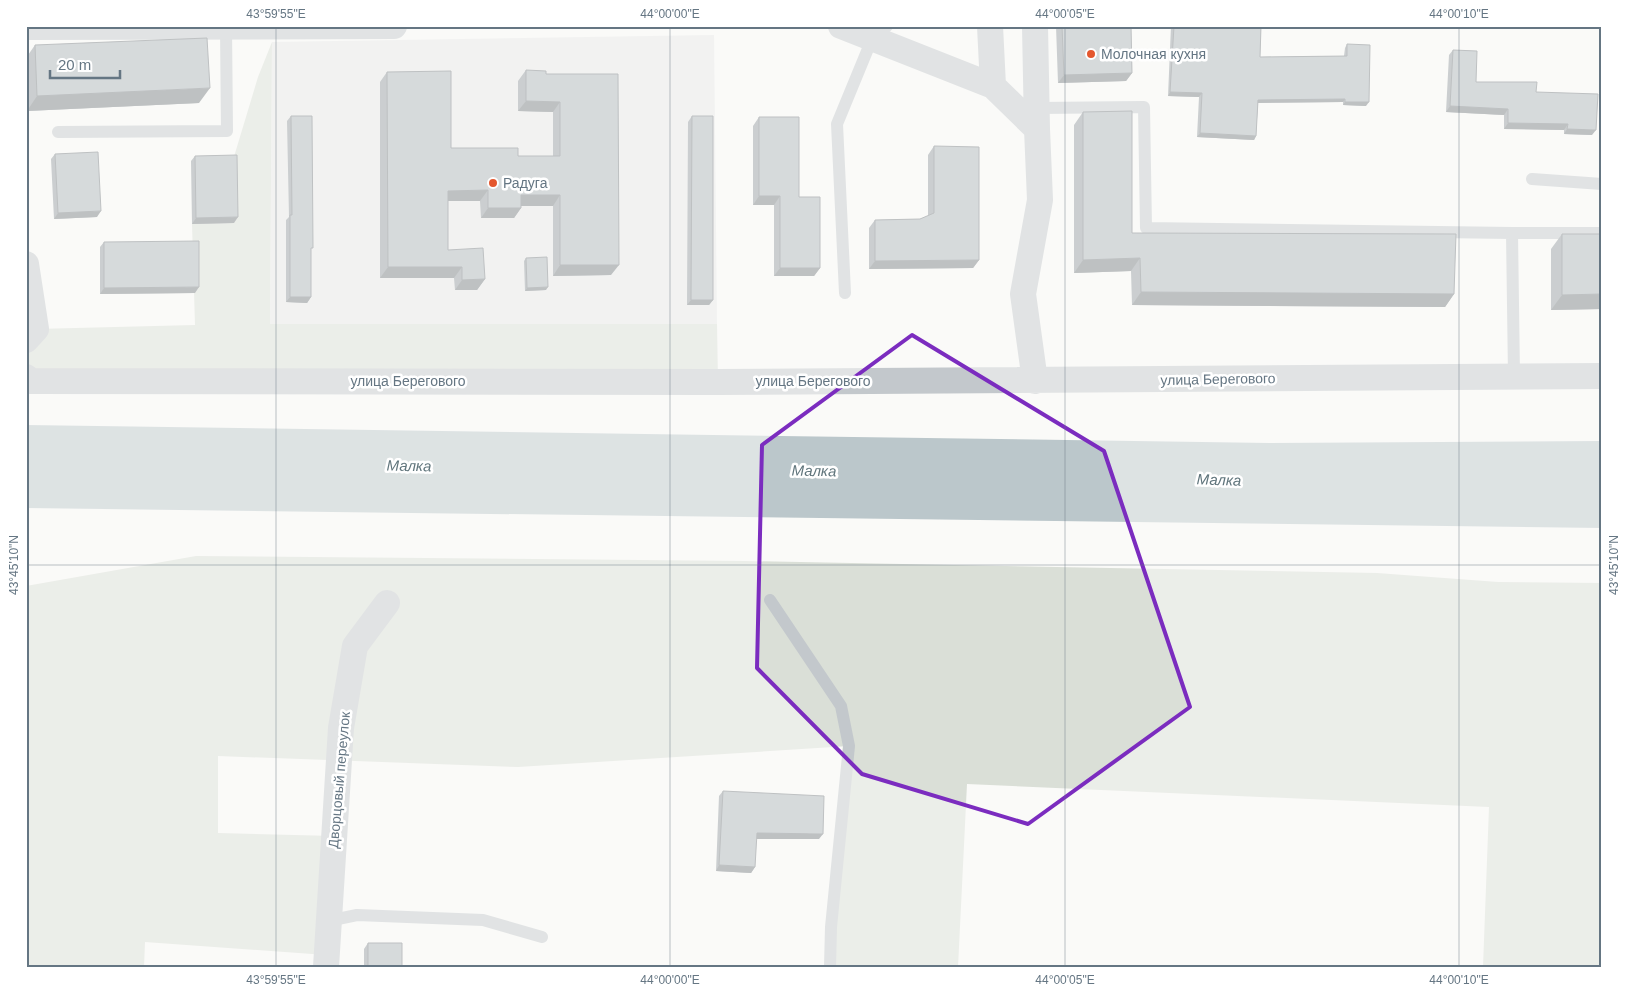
<svg xmlns="http://www.w3.org/2000/svg" width="1628" height="993" font-family="Arial,sans-serif">
<rect width="100%" height="100%" fill="#fafaf8"/>
<path fill="#e8e9e9" d="M 714,35 L 717,324 L 270,324 L 272,42 Z"/>
<path fill="#dadfd7" d="M 272,42 L 270,324 L 717,324 L 718,382 L 26,381 L 26,340 L 36,329 L 195,325 L 192,224 L 234,223 L 233,160 L 258,77 Z
M 196,556 L 744,561 L 1377,573 L 1498,582 L 1602,583 L 1602,967 L 1483,967 L 1489,807 L 967,784 L 958,967 L 830,967 L 849,746 L 518,767 L 218,756 L 218,833 L 334,836 L 326,955 L 145,942 L 144,967 L 26,967 L 26,586 Z"/>
<path fill="#bbc7cb" d="M 26,425 L 1269,443 L 1602,441 L 1602,528 L 26,508 Z"/>
<g fill="none" stroke-linecap="round" stroke-linejoin="round">
<path stroke="#c3c8cc" stroke-width="12" d="M 1037,108 L 1144,107 L 1146,228 L 1512,233 L 1514,376
M 58,132 L 227,131 L 226,27
M 1532,179 L 1602,184
M 1512,233 L 1602,233
M 845,293 L 837,124 L 872,39 L 887,26
M 770,600 L 841,706 L 849,746 L 831,927 L 830,967
M 328,921 L 357,915 L 483,920 L 542,937"/>
<path stroke="#c3c8cc" stroke-width="26" d="M 841,26 L 993,86 L 1037,129 L 1040,200 L 1023,294 L 1035,381
M 990,26 L 993,86
M 1035,26 L 1037,129
M 26,27 L 394,26
M 26,264 L 36,329 L 26,340
M 26,377 L 30,381 L 718,382 L 1602,376
M 326,967 L 341,728 L 355,646 L 387,603"/>
</g>
<path fill="#929a9f" d="M 1056,26 L 1131,26 L 1132,73 L 1126,81 L 1058,83 Z
M 1171,26 L 1261,26 L 1260,57 L 1344,56 L 1345,48 L 1347,44 L 1366,106 L 1343,105 L 1343,102 L 1258,103 L 1256,136 L 1254,140 L 1197,137 L 1199,97 L 1168,96 Z
M 35,45 L 199,103 L 27,111 L 26,58 Z
M 1453,50 L 1476,82 L 1536,92 L 1592,135 L 1564,134 L 1564,130 L 1504,129 L 1504,115 L 1446,112 L 1449,55 Z
M 526,70 L 546,74 L 618,74 L 611,275 L 553,276 L 553,206 L 521,206 L 521,208 L 514,218 L 481,218 L 480,201 L 448,201 L 448,250 L 485,279 L 477,290 L 455,290 L 454,278 L 380,278 L 380,82 L 387,72 L 451,148 L 518,156 L 553,156 L 553,112 L 518,111 L 518,81 Z
M 1083,112 L 1132,233 L 1454,294 L 1445,307 L 1132,305 L 1131,271 L 1074,273 L 1074,125 Z
M 291,116 L 311,251 L 311,297 L 307,303 L 286,302 L 286,220 L 289,217 L 287,121 Z
M 692,116 L 713,300 L 709,305 L 687,305 L 688,122 Z
M 759,117 L 799,197 L 820,268 L 814,276 L 774,276 L 774,205 L 753,205 L 753,126 Z
M 934,146 L 979,260 L 973,268 L 869,269 L 869,228 L 875,220 L 920,219 L 928,216 L 928,155 Z
M 55,154 L 97,217 L 54,219 L 51,159 Z
M 195,156 L 234,223 L 192,224 L 191,161 Z
M 1562,234 L 1602,234 L 1602,309 L 1551,310 L 1551,249 Z
M 104,242 L 195,293 L 100,294 L 100,247 Z
M 526,258 L 546,290 L 525,291 L 524,261 Z
M 723,791 L 819,839 L 756,839 L 755,867 L 751,873 L 716,871 L 719,796 Z
M 368,943 L 402,967 L 364,967 L 364,949 Z"/>
<path fill="#777d82" d="M 1132,73 L 1126,81 L 1058,83 L 1064,75 Z
M 210,88 L 199,103 L 27,111 L 37,96 Z
M 1170,92 L 1202,93 L 1199,97 L 1168,96 Z
M 1345,99 L 1343,102 L 1255,103 L 1258,100 Z
M 526,101 L 560,102 L 553,112 L 518,111 Z
M 1345,102 L 1369,102 L 1366,106 L 1343,105 Z
M 1450,106 L 1508,109 L 1504,115 L 1446,112 Z
M 1508,123 L 1568,124 L 1564,130 L 1504,129 Z
M 1567,129 L 1596,130 L 1592,135 L 1564,134 Z
M 1200,133 L 1256,136 L 1254,140 L 1197,137 Z
M 488,190 L 480,201 L 441,201 L 448,191 Z
M 521,195 L 560,195 L 553,206 L 514,206 Z
M 759,196 L 780,196 L 774,205 L 753,205 Z
M 488,208 L 521,208 L 514,218 L 481,218 Z
M 101,211 L 97,217 L 54,219 L 58,213 Z
M 238,217 L 234,223 L 192,224 L 196,218 Z
M 1140,258 L 1131,271 L 1074,273 L 1083,260 Z
M 979,260 L 973,268 L 869,269 L 875,261 Z
M 560,265 L 619,265 L 611,275 L 553,276 Z
M 388,267 L 462,267 L 454,278 L 380,278 Z
M 780,268 L 820,268 L 814,276 L 774,276 Z
M 485,279 L 477,290 L 455,290 L 462,280 Z
M 199,287 L 195,293 L 100,294 L 104,288 Z
M 548,287 L 546,290 L 525,291 L 527,288 Z
M 1141,292 L 1454,294 L 1445,307 L 1132,305 Z
M 1602,294 L 1602,309 L 1551,310 L 1562,295 Z
M 290,297 L 311,297 L 307,303 L 286,302 Z
M 691,300 L 713,300 L 709,305 L 687,305 Z
M 757,833 L 823,834 L 819,839 L 753,839 Z
M 719,865 L 755,867 L 751,873 L 716,871 Z"/>
<path fill="#aab3b9" stroke="#777d82" d="M 1062,26 L 1131,26 L 1132,73 L 1064,75 Z
M 1174,26 L 1261,26 L 1260,57 L 1347,56 L 1347,44 L 1370,45 L 1369,102 L 1345,102 L 1345,99 L 1258,100 L 1256,136 L 1200,133 L 1202,93 L 1170,92 Z
M 207,38 L 210,88 L 37,96 L 35,45 Z
M 1453,50 L 1477,51 L 1476,82 L 1537,82 L 1536,92 L 1598,94 L 1596,130 L 1567,129 L 1568,124 L 1508,123 L 1508,109 L 1450,106 Z
M 526,70 L 546,71 L 546,74 L 618,74 L 619,265 L 560,265 L 560,195 L 521,195 L 521,208 L 488,208 L 488,190 L 448,191 L 448,250 L 483,248 L 485,279 L 462,280 L 462,267 L 388,267 L 387,72 L 451,71 L 451,148 L 518,148 L 518,156 L 560,156 L 560,102 L 526,101 Z
M 1132,111 L 1132,233 L 1456,234 L 1454,294 L 1141,292 L 1140,258 L 1083,260 L 1083,112 Z
M 291,116 L 312,116 L 313,248 L 311,248 L 311,297 L 290,297 L 290,215 L 292,215 Z
M 692,116 L 713,116 L 713,300 L 691,300 Z
M 759,117 L 799,117 L 799,197 L 820,197 L 820,268 L 780,268 L 780,196 L 759,196 Z
M 934,146 L 979,147 L 979,260 L 875,261 L 875,220 L 920,219 L 934,213 Z
M 98,152 L 101,211 L 58,213 L 55,154 Z
M 237,155 L 238,217 L 196,218 L 195,156 Z
M 1562,234 L 1602,234 L 1602,294 L 1562,295 Z
M 199,241 L 199,287 L 104,288 L 104,242 Z
M 547,257 L 548,287 L 527,288 L 526,258 Z
M 723,791 L 824,796 L 823,834 L 757,833 L 755,867 L 719,865 Z
M 368,943 L 402,943 L 402,967 L 368,967 Z"/>
<path d="M0 0H1628V993H0ZM 912,335 L 1104,451 L 1190,707 L 1028,824 L 862,774 L 757,668 L 762,445 Z" fill="#fafaf8" fill-opacity=".55" fill-rule="evenodd"/>
<path fill="none" stroke="#7b2cbf" stroke-width="4" stroke-linejoin="round" d="M 912,335 L 1104,451 L 1190,707 L 1028,824 L 862,774 L 757,668 L 762,445 Z"/>
<path fill="none" stroke="#657683" stroke-width="1" stroke-opacity="0.45" d="M 276,26 L 276,967M 670,26 L 670,967M 1065,26 L 1065,967M 1459,26 L 1459,967M 26,565 L 1602,565"/>
<g fill="#e4572e" stroke="#fff" stroke-width="2">
<circle cx="1091" cy="54" r="5"/>
<circle cx="493" cy="183" r="5"/>
</g>
<g text-anchor="middle" stroke-width="5" stroke-linejoin="round" paint-order="stroke">
<g font-size="14" fill="#657683" stroke="#fff" text-anchor="start">
<text x="1101" y="59">Молочная кухня</text>
<text x="503" y="188">Радуга</text>
</g>
<g font-size="14" fill="#657683" stroke="#fff">
<text transform="translate(1218 379) rotate(-1)" y="5">улица Берегового</text>
<text x="408" y="386">улица Берегового</text>
<text x="813" y="386">улица Берегового</text>
<text transform="translate(339 780) rotate(-85)" y="5">Дворцовый переулок</text>
</g>
<g font-size="15" font-style="italic" fill="#60757c" stroke="#fff">
<text transform="translate(409 466) rotate(1)" y="5">Малка</text>
<text transform="translate(814 471) rotate(1)" y="5">Малка</text>
<text transform="translate(1219 480) rotate(2)" y="5">Малка</text>
</g>
</g>
<rect width="1628" height="993" fill="none" stroke="#ffffff" stroke-width="55"/>
<path d="M50 70v8h70v-8" fill="none" stroke="#657683" stroke-width="2.5"/>
<text x="58" y="70" font-size="15" fill="#657683" stroke="#ffffff" stroke-width="4" paint-order="stroke">20 m</text>
<rect x="28" y="28" width="1572" height="938" fill="none" stroke="#657683" stroke-width="2"/>
<g font-size="12" text-anchor="middle" fill="#657683">
<text x="276" y="18">43°59'55"E</text>
<text x="670" y="18">44°00'00"E</text>
<text x="1065" y="18">44°00'05"E</text>
<text x="1459" y="18">44°00'10"E</text>
<text transform="translate(14 565) rotate(-90)" y="4">43°45'10"N</text>
<text transform="translate(1614 565) rotate(-90)" y="4">43°45'10"N</text>
<text x="276" y="984">43°59'55"E</text>
<text x="670" y="984">44°00'00"E</text>
<text x="1065" y="984">44°00'05"E</text>
<text x="1459" y="984">44°00'10"E</text>
</g>
</svg>
